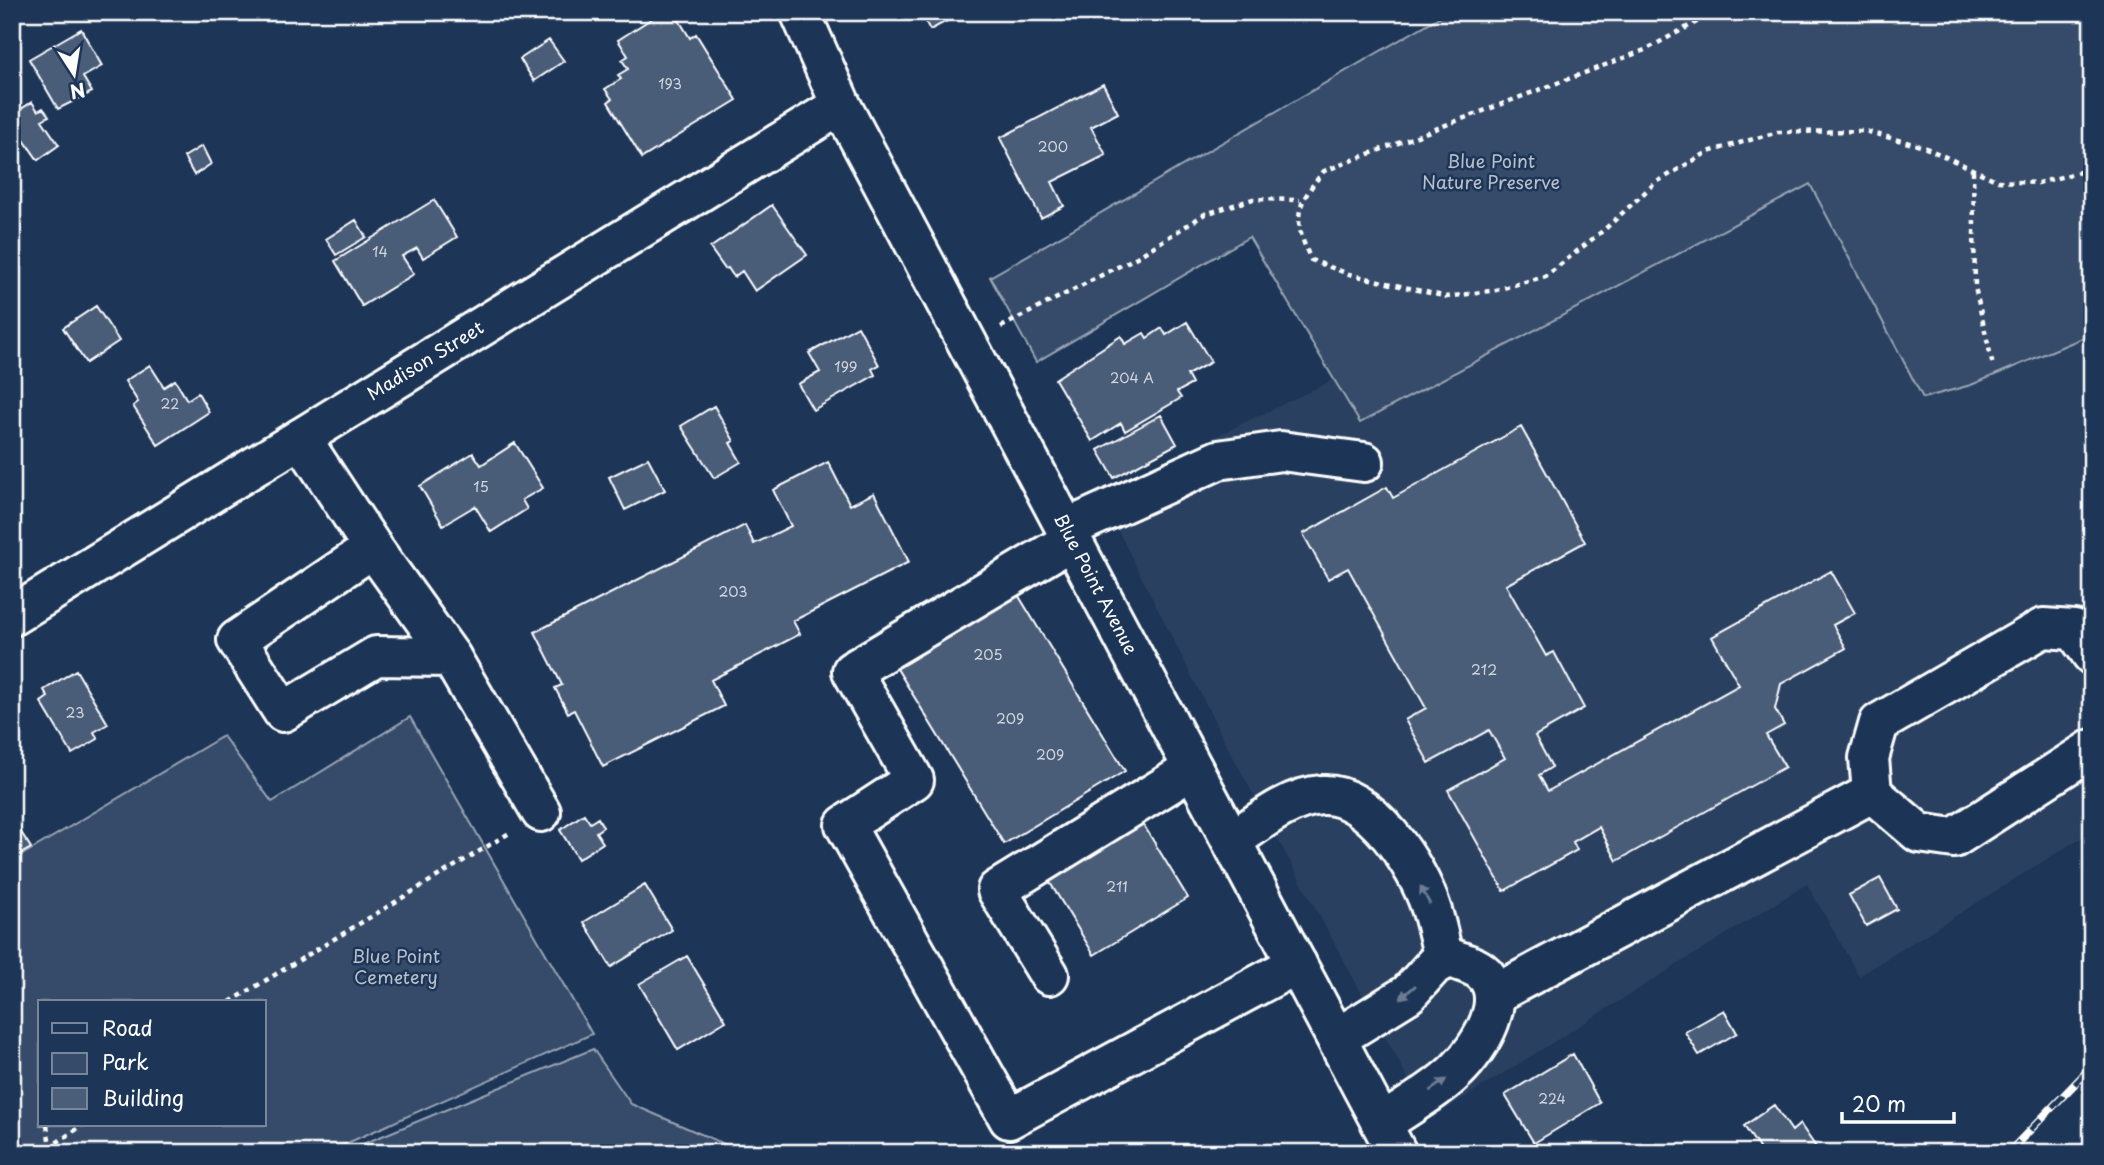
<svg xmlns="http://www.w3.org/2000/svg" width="2104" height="1165" font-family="'Playpen Sans',sans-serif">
<rect width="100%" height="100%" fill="#1d3557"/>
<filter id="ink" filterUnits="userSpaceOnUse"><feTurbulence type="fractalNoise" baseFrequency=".0143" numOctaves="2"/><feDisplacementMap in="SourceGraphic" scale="14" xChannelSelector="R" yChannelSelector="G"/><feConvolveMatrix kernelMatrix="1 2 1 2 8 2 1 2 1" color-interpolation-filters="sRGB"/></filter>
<g filter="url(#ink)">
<path fill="#2a4161" d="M 1810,183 L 1923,397 L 1971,385 L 2092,334 L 2092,831 L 1859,976 L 1807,884 L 1430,1119 L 1225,742 L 1099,493 L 1335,379 L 1361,423 Z"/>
<path fill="#364b69" stroke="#9aa5b4" stroke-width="2" fill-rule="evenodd" d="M 1448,12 L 2092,12 L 2092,334 L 1971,385 L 1923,398 L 1810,184 L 1360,423 L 1249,237 L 1036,362 L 990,277 Z
M 410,717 L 592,1034 L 325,1153 L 12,1153 L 12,861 L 223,736 L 272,802 ZM 264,1002 L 264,1125 L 40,1125 L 40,1002 Z
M 593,1049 L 631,1104 L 745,1153 L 341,1153 Z"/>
<path fill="#4a5d79" stroke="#fff" stroke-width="2" d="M 662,12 L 674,12 L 690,38 L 696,34 L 737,100 L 642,158 L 608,102 L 612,99 L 605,89 L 621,79 L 618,75 L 628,69 L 622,60 L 628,56 L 618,40 Z
M 920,12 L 964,12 L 930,30 Z
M 81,29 L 102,66 L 83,77 L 92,92 L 58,109 L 29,59 Z
M 549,40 L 564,61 L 534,81 L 520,59 Z
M 1103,84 L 1118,113 L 1091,127 L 1106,155 L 1052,182 L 1064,206 L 1041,218 L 1000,138 Z
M 32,102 L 38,111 L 43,108 L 49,116 L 42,120 L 59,145 L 38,160 L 12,123 L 12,115 Z
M 202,146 L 211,164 L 194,175 L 184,157 Z
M 434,200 L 457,237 L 423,258 L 417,248 L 402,256 L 414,274 L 362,306 L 335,261 Z
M 772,205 L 807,255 L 755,291 L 742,271 L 734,277 L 728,268 L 725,269 L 710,248 Z
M 356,220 L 366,237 L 336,255 L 326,239 Z
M 96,306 L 119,341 L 86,363 L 63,328 Z
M 1187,322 L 1211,362 L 1187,375 L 1192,384 L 1177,392 L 1181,398 L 1125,431 L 1121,423 L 1092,441 L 1055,379 L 1121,336 L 1125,344 L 1144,333 L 1147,338 L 1162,328 L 1166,335 Z
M 858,326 L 879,365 L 872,369 L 875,375 L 813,410 L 798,384 L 820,372 L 809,353 Z
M 150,365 L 164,387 L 175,380 L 187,400 L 198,393 L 209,412 L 158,445 L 133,406 L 138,402 L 125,381 Z
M 714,406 L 734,441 L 730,443 L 741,462 L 714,478 L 681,426 Z
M 1161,415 L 1177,444 L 1114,478 L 1098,450 Z
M 1521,427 L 1585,542 L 1506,585 L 1546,656 L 1554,652 L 1584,708 L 1535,736 L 1552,767 L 1539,775 L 1548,791 L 1739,685 L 1712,637 L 1831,571 L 1855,613 L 1833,625 L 1846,648 L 1781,684 L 1775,709 L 1784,725 L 1766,735 L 1785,767 L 1617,861 L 1599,827 L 1573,842 L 1577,850 L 1504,891 L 1448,790 L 1505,758 L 1489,730 L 1429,763 L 1405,720 L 1426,708 L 1348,568 L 1328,579 L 1303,534 L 1387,487 L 1393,498 Z
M 515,443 L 543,488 L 522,500 L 527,509 L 491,532 L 475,506 L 443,525 L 420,486 L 473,453 L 481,465 Z
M 648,458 L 665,490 L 625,510 L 609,477 Z
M 828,462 L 850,505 L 874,493 L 909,562 L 793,621 L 800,634 L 711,680 L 724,706 L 603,767 L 574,710 L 568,713 L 555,688 L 562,685 L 535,632 L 745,525 L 754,544 L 791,526 L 773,490 Z
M 1017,593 L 1125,771 L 1004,844 L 896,667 Z
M 76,670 L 108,724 L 94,732 L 98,739 L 72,754 L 41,702 L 48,697 L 44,690 Z
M 584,814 L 590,823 L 598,818 L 603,827 L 596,832 L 603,843 L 578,859 L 560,830 Z
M 12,818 L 31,848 L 12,859 Z
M 1140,819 L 1188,898 L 1094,955 L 1046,876 Z
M 1880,878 L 1897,909 L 1866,926 L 1849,895 Z
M 645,885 L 672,930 L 611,967 L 584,922 Z
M 687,956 L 726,1021 L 678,1050 L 639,984 Z
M 1724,1010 L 1737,1033 L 1699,1055 L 1685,1032 Z
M 1573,1054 L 1600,1103 L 1534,1143 L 1505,1095 Z
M 1774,1105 L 1792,1131 L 1800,1124 L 1820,1153 L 1755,1153 L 1759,1148 L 1744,1126 Z"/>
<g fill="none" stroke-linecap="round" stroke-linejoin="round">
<defs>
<g id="minor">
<path id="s1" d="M 800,12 L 841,105 L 1397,1153"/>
<path d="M 301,438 L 373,548 L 237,640 L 283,712 L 376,656 L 451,657 L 541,812"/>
<path d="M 1066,529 L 1218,460 L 1281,451 L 1364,462"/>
<path d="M 1072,540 L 852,671 L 914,780 L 845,825 L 1009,1119 L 1297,964"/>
<path d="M 373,548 L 451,657"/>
<path id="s2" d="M 12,616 L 841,105"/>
<path d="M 2092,655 L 2074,630 L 2043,628 L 1879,723 L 1869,758 L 1872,793 L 1919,833 L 1954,838 L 2092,749"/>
<path d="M 1232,841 C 1258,823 1288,797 1322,795 C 1370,792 1418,867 1431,908 C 1437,925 1440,943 1444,960"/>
<path d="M 1049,975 L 997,890 L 1193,769"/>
<path d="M 1495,994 L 1872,793"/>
<path d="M 1337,1038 L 1408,994 L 1435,964 L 1451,958 C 1460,962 1474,965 1481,971 C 1513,996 1479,1049 1457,1070 C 1436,1091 1406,1107 1382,1124"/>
</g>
</defs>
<use href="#minor" stroke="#fff" stroke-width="44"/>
<path stroke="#fff" stroke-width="4.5" stroke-dasharray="5 5" stroke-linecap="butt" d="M 1715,12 L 1645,50 L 1324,171 C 1295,206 1292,218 1311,260 L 1349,274 L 1447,297 L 1496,290 L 1546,276 L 1605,229 L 1655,183 L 1708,152 L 1778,132 L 1865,131 L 1924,147 L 1998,181 L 2038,183 L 2080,172 L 2092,164
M 1973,170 L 1975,287 L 1993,366
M 1001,327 L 1137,257 L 1205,214 L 1253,199 L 1300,200
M 230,1002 L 511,832
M 47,1125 L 50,1147 L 83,1125"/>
<use href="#minor" stroke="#1d3557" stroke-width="38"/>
<defs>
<path id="rail" d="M 2008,1153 L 2092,1066"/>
</defs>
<use href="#rail" stroke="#fff" stroke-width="8"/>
<use href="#rail" stroke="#1d3557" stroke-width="5" stroke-dasharray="16" stroke-linecap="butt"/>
</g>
<defs><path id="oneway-solid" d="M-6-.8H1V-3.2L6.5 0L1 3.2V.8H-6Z" transform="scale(1.75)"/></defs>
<g fill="#6c7c92">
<use href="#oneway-solid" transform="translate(1425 895) rotate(-118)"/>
<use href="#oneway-solid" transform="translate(1408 992) rotate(139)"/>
<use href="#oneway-solid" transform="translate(1438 1085) rotate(-35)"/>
</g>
</g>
<g text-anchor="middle" stroke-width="5" stroke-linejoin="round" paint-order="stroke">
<g font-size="14" fill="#d2d6de">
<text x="670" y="89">193</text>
<text x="1053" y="152">200</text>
<text x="380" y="257">14</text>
<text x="846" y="372">199</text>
<text x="1132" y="383">204 A</text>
<text x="170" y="409">22</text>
<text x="481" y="492">15</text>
<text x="733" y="597">203</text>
<text x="988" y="660">205</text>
<text x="1484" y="675">212</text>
<text x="75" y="718">23</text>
<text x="1010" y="724">209</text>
<text x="1050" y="760">209</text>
<text x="1117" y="892">211</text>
<text x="1552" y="1104">224</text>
</g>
<g font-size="18" fill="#b9c0ca" stroke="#1d3557">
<text x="1491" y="168">Blue Point<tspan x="1491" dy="21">Nature Preserve</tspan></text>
<text x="396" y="963">Blue Point<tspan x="396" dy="21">Cemetery</tspan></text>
</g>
<g font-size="18" fill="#fff" stroke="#1d3557">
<text dy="6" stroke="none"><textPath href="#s2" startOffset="486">Madison Street</textPath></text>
<text dy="6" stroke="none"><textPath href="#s1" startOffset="644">Blue Point Avenue</textPath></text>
</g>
</g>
<rect width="2104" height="1165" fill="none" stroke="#1d3557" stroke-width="42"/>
<rect x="21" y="21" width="2062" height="1123" fill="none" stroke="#fff" stroke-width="2.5" filter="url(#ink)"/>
<rect x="38" y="1000" width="228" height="126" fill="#1d3557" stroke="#77869a" stroke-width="2"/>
<rect x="52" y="1023" width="35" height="10" fill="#1d3557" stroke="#77869a" stroke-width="2"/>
<text x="102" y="1036" font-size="21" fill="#ffffff">Road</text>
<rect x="52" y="1053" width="35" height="21" fill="#364b69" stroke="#77869a" stroke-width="2"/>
<text x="102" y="1070" font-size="21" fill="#ffffff">Park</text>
<rect x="52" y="1088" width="35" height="21" fill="#4a5d79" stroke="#77869a" stroke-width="2"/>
<text x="102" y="1106" font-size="21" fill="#ffffff">Building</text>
<g transform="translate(74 74) rotate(168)" stroke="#1d3557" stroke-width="5" paint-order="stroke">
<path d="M0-5L12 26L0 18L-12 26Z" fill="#ffffff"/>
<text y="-10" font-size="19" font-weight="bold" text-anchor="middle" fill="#ffffff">N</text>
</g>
<path d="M1842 1112v10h112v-10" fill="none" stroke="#ffffff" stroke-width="3.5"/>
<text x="1852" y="1112" font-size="21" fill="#ffffff" stroke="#1d3557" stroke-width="5" paint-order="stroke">20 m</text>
</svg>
